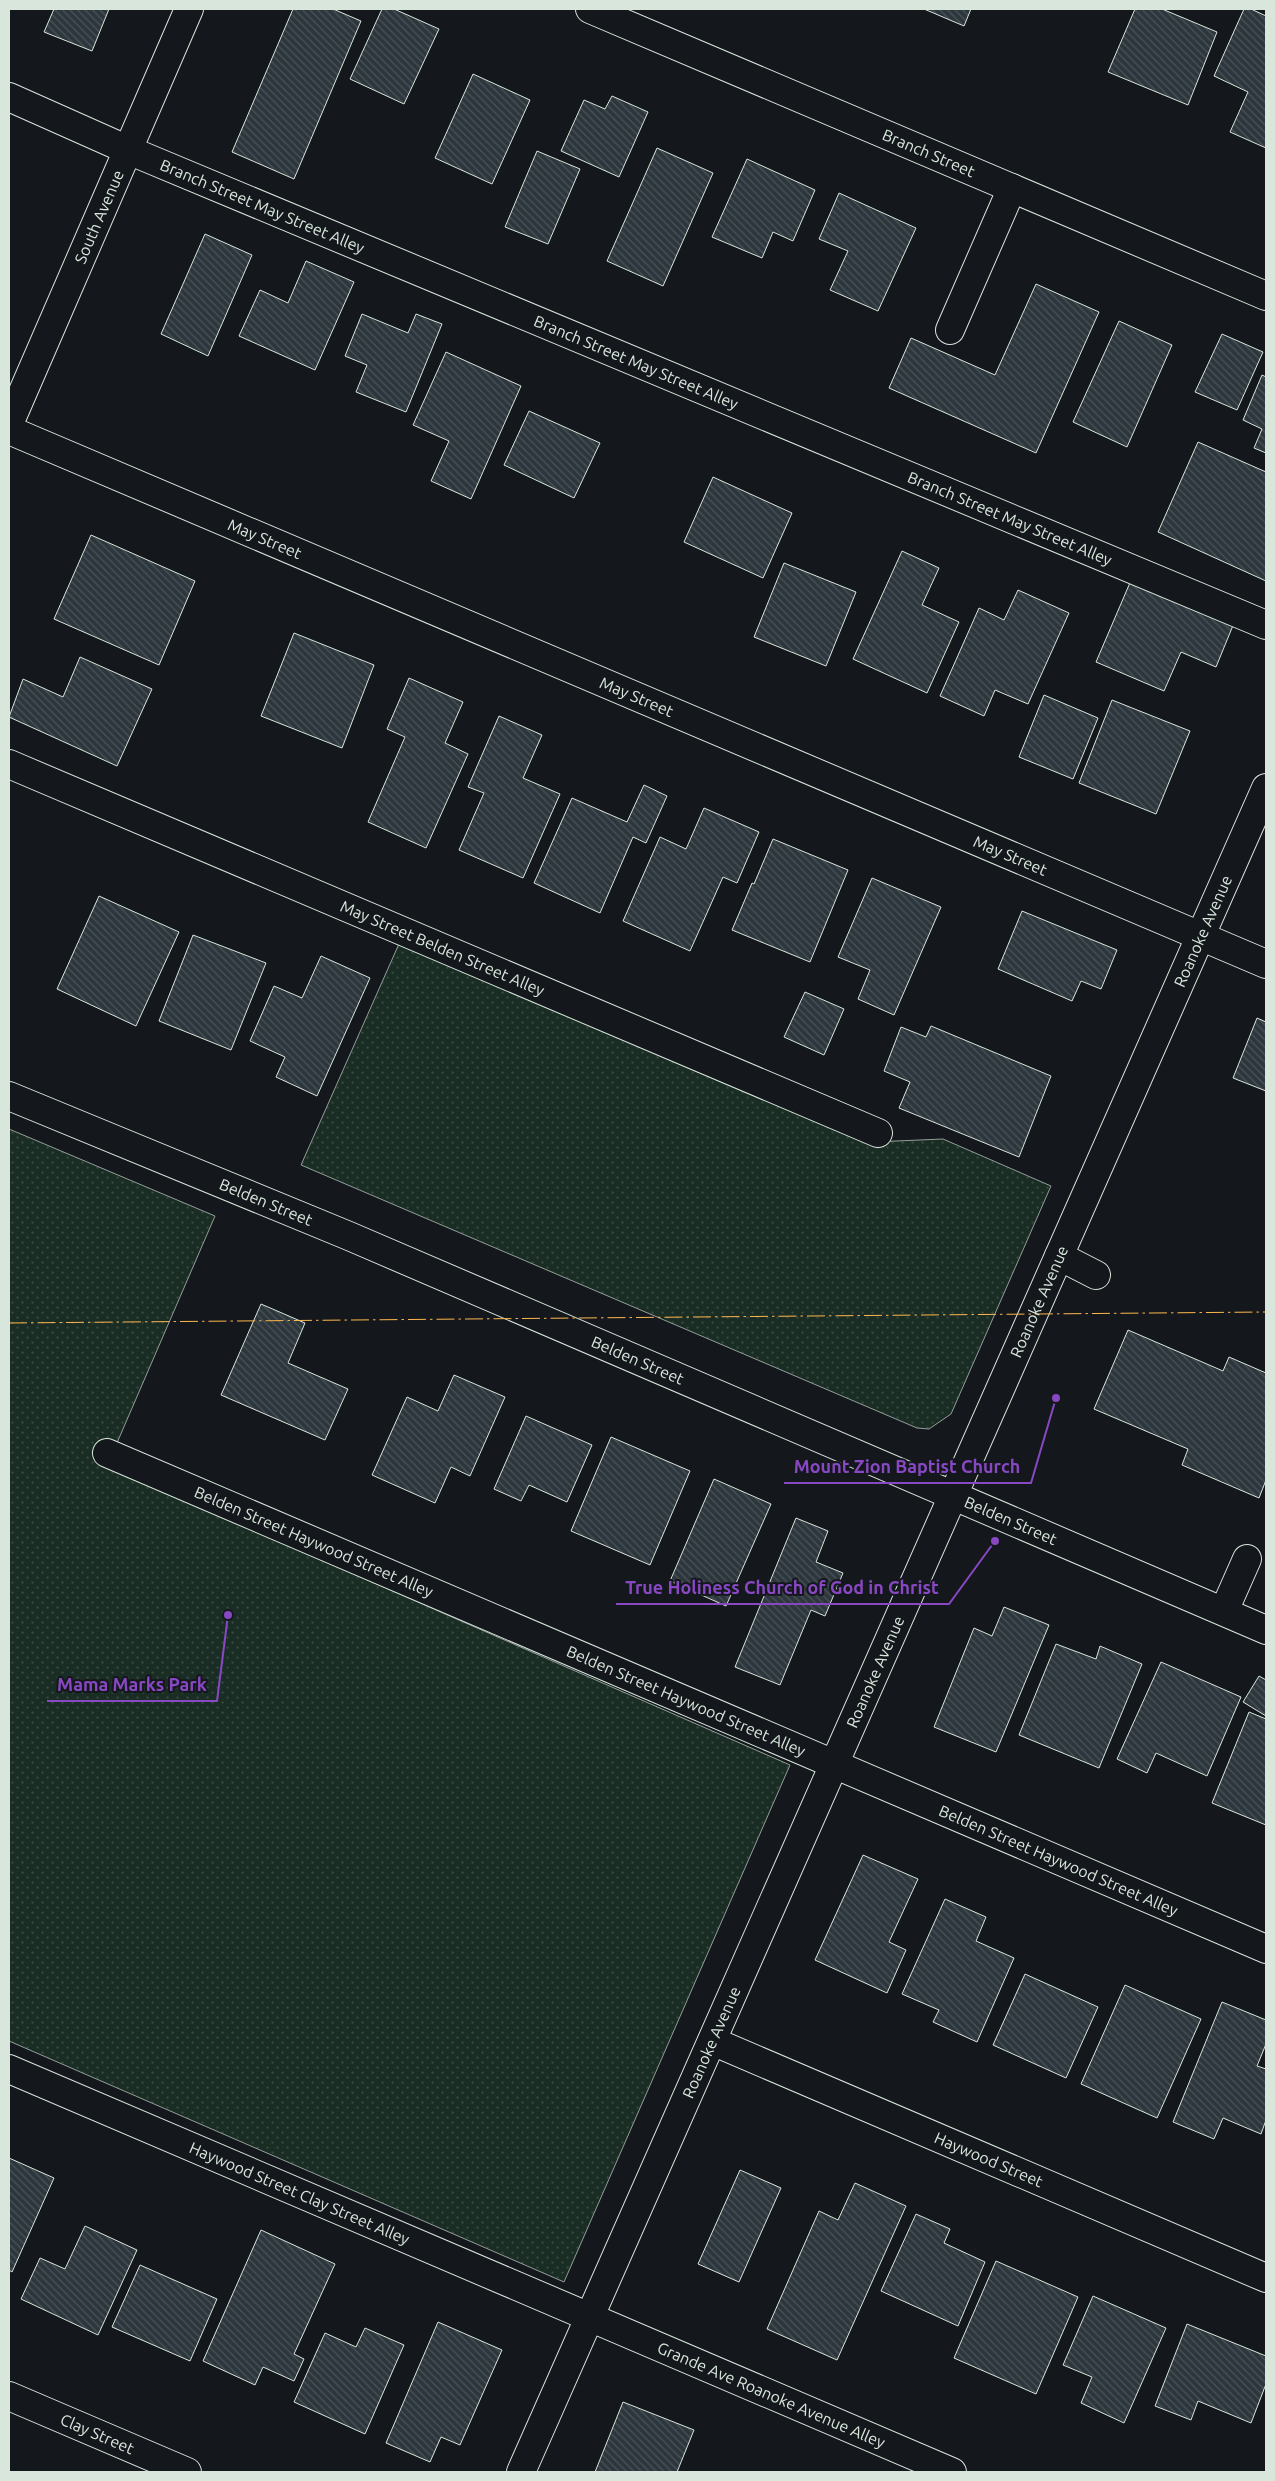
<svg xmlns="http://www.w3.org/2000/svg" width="1275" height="2481" font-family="Ubuntu,sans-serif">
<defs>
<pattern id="park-dots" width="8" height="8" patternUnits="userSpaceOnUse" patternTransform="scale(1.25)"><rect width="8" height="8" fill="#1a2d24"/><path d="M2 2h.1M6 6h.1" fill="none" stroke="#3b4b43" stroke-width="1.8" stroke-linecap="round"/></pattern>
<pattern id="building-back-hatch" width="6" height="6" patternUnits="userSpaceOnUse" patternTransform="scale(1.25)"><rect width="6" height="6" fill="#2c363c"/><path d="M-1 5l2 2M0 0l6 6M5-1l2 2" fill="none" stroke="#4a5358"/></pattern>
</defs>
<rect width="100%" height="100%" fill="#14181c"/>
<path fill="url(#park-dots)" stroke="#939e99" d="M 402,937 L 873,1142 L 943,1139 L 1051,1186 L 951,1414 L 929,1429 L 917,1428 L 301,1165 Z
M 9,1129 L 215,1216 L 107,1466 L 790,1765 L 564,2282 L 9,2041 Z"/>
<path fill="url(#building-back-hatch)" stroke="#d8e6dc" d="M 54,9 L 109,9 L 92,51 L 44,32 Z
M 293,9 L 333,9 L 361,21 L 294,179 L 232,152 Z
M 382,9 L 394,9 L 439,29 L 404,104 L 350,79 Z
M 924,9 L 971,9 L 964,26 Z
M 1135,9 L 1162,9 L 1217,32 L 1188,105 L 1108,72 Z
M 1244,9 L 1251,9 L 1266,16 L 1266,148 L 1230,132 L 1248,92 L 1214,76 Z
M 473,74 L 530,100 L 492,184 L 435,158 Z
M 612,96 L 648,112 L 619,177 L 561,151 L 584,100 L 605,109 Z
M 657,148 L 713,173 L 663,286 L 607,261 Z
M 537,151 L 580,169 L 548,244 L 505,227 Z
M 747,159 L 815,190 L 793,241 L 773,232 L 762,258 L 712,237 Z
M 839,193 L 916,228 L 878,311 L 830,290 L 848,251 L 819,239 Z
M 205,234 L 252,255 L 208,356 L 161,334 Z
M 306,261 L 354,282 L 315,370 L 239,336 L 260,290 L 288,303 Z
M 1036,284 L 1099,312 L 1036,453 L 889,388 L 911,338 L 995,375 Z
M 362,314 L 408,333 L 416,314 L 442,324 L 406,412 L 356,392 L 367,365 L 345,356 Z
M 1119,321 L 1172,345 L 1127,447 L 1073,422 Z
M 1222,334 L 1263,352 L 1237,410 L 1195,392 Z
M 446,352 L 521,386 L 471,499 L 431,481 L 449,441 L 413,425 Z
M 1262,375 L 1266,377 L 1266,453 L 1254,448 L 1262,429 L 1243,420 Z
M 529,411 L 600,443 L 574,498 L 504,465 Z
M 1198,442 L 1266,472 L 1266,581 L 1158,532 Z
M 713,477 L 792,513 L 763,578 L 684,542 Z
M 91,535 L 195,581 L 159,665 L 54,619 Z
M 902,551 L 939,568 L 922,605 L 959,622 L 927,693 L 853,659 Z
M 784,563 L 856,592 L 826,666 L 754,637 Z
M 1132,578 L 1234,623 L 1216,667 L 1181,652 L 1164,691 L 1096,662 Z
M 1018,590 L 1069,613 L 1028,704 L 995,690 L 984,716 L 940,696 L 979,608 L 1004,620 Z
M 294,633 L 374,665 L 342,748 L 261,716 Z
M 80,657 L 152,689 L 117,766 L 9,717 L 23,679 L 63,697 Z
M 409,678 L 463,702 L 445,743 L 468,754 L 426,848 L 368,822 L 405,737 L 387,729 Z
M 1044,695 L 1098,718 L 1073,779 L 1019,757 Z
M 1112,700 L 1190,731 L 1156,814 L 1079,783 Z
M 499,716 L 542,735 L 523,778 L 560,794 L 523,878 L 459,850 L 484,793 L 468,787 Z
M 644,785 L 667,796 L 646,843 L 633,837 L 600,913 L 534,883 L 572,798 L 627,822 Z
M 704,808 L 759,832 L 737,883 L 723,877 L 690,951 L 623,921 L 660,837 L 686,849 Z
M 773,839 L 848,870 L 810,962 L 732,930 L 752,883 L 754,884 Z
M 872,878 L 941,907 L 894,1015 L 858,999 L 870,970 L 838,957 Z
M 99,896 L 179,932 L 136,1026 L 57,989 Z
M 1022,911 L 1117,950 L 1101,989 L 1081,981 L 1072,1001 L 998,969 Z
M 193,935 L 266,963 L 231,1050 L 159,1021 Z
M 321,956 L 370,978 L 317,1096 L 276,1077 L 285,1057 L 250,1041 L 274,986 L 302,998 Z
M 805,992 L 844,1009 L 824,1055 L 784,1037 Z
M 1257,1018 L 1266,1022 L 1266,1091 L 1233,1078 Z
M 931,1026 L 1051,1076 L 1019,1157 L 899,1108 L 910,1082 L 884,1071 L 901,1027 L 926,1037 Z
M 261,1304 L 305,1323 L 288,1363 L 348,1389 L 325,1440 L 221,1395 Z
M 1128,1330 L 1223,1371 L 1229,1357 L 1266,1373 L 1266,1480 L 1259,1498 L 1182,1465 L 1188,1449 L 1094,1409 Z
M 454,1375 L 505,1397 L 470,1476 L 451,1467 L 435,1503 L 372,1475 L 407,1397 L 438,1411 Z
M 526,1416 L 592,1445 L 567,1502 L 529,1485 L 521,1501 L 494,1489 Z
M 611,1437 L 690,1471 L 650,1565 L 571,1531 Z
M 714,1479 L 771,1504 L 726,1606 L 670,1581 Z
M 796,1518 L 828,1531 L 816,1562 L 843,1573 L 825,1616 L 811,1610 L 780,1685 L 735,1667 Z
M 1004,1607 L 1049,1625 L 996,1752 L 934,1727 L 974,1628 L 992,1636 Z
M 1056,1644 L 1096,1659 L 1100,1646 L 1142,1664 L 1099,1768 L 1019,1735 Z
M 1161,1662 L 1241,1697 L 1207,1776 L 1156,1753 L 1147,1773 L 1117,1759 Z
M 1259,1676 L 1266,1680 L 1266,1716 L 1243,1702 Z
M 1249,1712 L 1266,1719 L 1266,1825 L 1212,1803 Z
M 863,1855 L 918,1879 L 889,1942 L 906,1950 L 887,1993 L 815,1960 Z
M 945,1899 L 986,1917 L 976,1941 L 1014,1958 L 977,2042 L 933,2022 L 939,2010 L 902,1994 Z
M 1025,1974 L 1098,2007 L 1066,2078 L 993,2045 Z
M 1125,1985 L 1201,2019 L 1157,2118 L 1081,2084 Z
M 1222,2002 L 1266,2020 L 1266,2044 L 1257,2066 L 1266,2069 L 1266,2120 L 1261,2134 L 1223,2118 L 1214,2139 L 1173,2122 Z
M 9,2158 L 54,2178 L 12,2272 L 9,2270 Z
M 740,2170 L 781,2188 L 739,2282 L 698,2264 Z
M 855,2183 L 906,2206 L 837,2360 L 767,2329 L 819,2211 L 838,2220 Z
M 916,2214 L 950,2229 L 944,2243 L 985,2262 L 958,2326 L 881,2291 Z
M 85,2226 L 137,2250 L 98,2335 L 21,2299 L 40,2258 L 65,2269 Z
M 261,2230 L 335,2264 L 294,2354 L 304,2359 L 294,2381 L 263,2367 L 255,2385 L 203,2361 Z
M 996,2261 L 1078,2297 L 1036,2394 L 954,2358 Z
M 140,2265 L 217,2299 L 190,2361 L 112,2327 Z
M 1093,2296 L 1166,2328 L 1124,2423 L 1081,2403 L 1092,2377 L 1063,2365 Z
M 438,2322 L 502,2350 L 460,2445 L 441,2437 L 430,2462 L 386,2443 Z
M 1187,2324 L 1266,2356 L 1266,2384 L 1251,2423 L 1198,2401 L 1191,2420 L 1155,2406 Z
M 365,2328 L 404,2345 L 365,2434 L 294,2402 L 325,2333 L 356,2347 Z
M 623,2402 L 694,2430 L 677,2472 L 595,2472 Z"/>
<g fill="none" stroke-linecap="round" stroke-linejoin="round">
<defs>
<g id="minor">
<path id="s1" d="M 590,9 L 1266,296"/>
<path id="s2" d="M 9,97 L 128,150 L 1266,625"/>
<path d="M 950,330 L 1012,188"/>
<path id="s3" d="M 9,424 L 189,9"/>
<path id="s4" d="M 9,430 L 1266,964"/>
<path id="s5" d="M 9,764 L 878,1133"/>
<path id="s6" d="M 9,1096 L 349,1236 L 1266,1630"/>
<path d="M 1059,1256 L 1096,1275"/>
<path id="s7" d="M 107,1453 L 1266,1949"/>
<path d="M 1224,1611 L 1247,1559"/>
<path id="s8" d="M 712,2041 L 1266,2278"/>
<path id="s9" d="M 9,2069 L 952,2472"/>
<path id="s10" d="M 9,2396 L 187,2472"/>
<path id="s11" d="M 521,2472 L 1266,788"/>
</g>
</defs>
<use href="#minor" stroke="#d8e6dc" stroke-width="30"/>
<use href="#minor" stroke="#14181c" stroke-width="28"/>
<path stroke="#ffb74d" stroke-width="1" stroke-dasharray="18 4 2.5 4" stroke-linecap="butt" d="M 9,1323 L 1266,1312"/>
</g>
<g text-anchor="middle" stroke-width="4" stroke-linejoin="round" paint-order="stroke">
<g font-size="16" fill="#d8e6dc" stroke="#14181c">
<text dy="6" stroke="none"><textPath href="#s1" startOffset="368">Branch Street</textPath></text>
<text dy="6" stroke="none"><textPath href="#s2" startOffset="276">Branch Street May Street Alley</textPath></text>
<text dy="6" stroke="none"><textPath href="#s3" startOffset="226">South Avenue</textPath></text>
<text dy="6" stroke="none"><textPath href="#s2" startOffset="681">Branch Street May Street Alley</textPath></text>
<text dy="6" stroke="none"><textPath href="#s2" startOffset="1086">Branch Street May Street Alley</textPath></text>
<text dy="6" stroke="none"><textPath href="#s4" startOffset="278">May Street</textPath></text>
<text dy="6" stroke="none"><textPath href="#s4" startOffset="682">May Street</textPath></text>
<text dy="6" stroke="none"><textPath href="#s4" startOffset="1088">May Street</textPath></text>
<text dy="6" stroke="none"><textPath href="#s11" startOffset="1685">Roanoke Avenue</textPath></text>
<text dy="6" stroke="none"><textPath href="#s5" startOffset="471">May Street Belden Street Alley</textPath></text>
<text dy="6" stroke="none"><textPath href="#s6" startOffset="278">Belden Street</textPath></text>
<text dy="6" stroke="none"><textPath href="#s11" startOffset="1280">Roanoke Avenue</textPath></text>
<text dy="6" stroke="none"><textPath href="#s6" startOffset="682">Belden Street</textPath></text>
<text dy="6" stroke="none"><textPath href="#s6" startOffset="1088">Belden Street</textPath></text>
<text dy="6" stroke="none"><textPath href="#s7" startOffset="225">Belden Street Haywood Street Alley</textPath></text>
<text dy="6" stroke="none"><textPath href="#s11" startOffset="875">Roanoke Avenue</textPath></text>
<text dy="6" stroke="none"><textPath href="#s7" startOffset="630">Belden Street Haywood Street Alley</textPath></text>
<text dy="6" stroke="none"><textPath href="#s7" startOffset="1035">Belden Street Haywood Street Alley</textPath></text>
<text dy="6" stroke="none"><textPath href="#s11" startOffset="470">Roanoke Avenue</textPath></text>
<text dy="6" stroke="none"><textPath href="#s8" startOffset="301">Haywood Street</textPath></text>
<text dy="6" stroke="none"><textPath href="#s9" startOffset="316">Haywood Street Clay Street Alley</textPath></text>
<text dy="6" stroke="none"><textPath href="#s9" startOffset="829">Grande Ave Roanoke Avenue Alley</textPath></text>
<text dy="6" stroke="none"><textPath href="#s10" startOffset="96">Clay Street</textPath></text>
</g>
</g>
<path fill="none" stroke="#8948c3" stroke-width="2" d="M1056 1398L1031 1483H784M995 1541L949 1604H616M228 1615L217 1701H47"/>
<g fill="#8948c3" stroke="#14181c" stroke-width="2">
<circle cx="1056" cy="1398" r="5"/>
<circle cx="995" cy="1541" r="5"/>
<circle cx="228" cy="1615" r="5"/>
</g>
<g font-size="18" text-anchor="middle" font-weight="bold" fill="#8948c3" stroke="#14181c" stroke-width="4" stroke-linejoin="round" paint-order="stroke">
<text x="907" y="1473">Mount Zion Baptist Church</text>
<text x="782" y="1594">True Holiness Church of God in Christ</text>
<text x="132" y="1691">Mama Marks Park</text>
</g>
<rect width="1275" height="2481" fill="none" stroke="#d8e6dc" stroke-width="20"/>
</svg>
